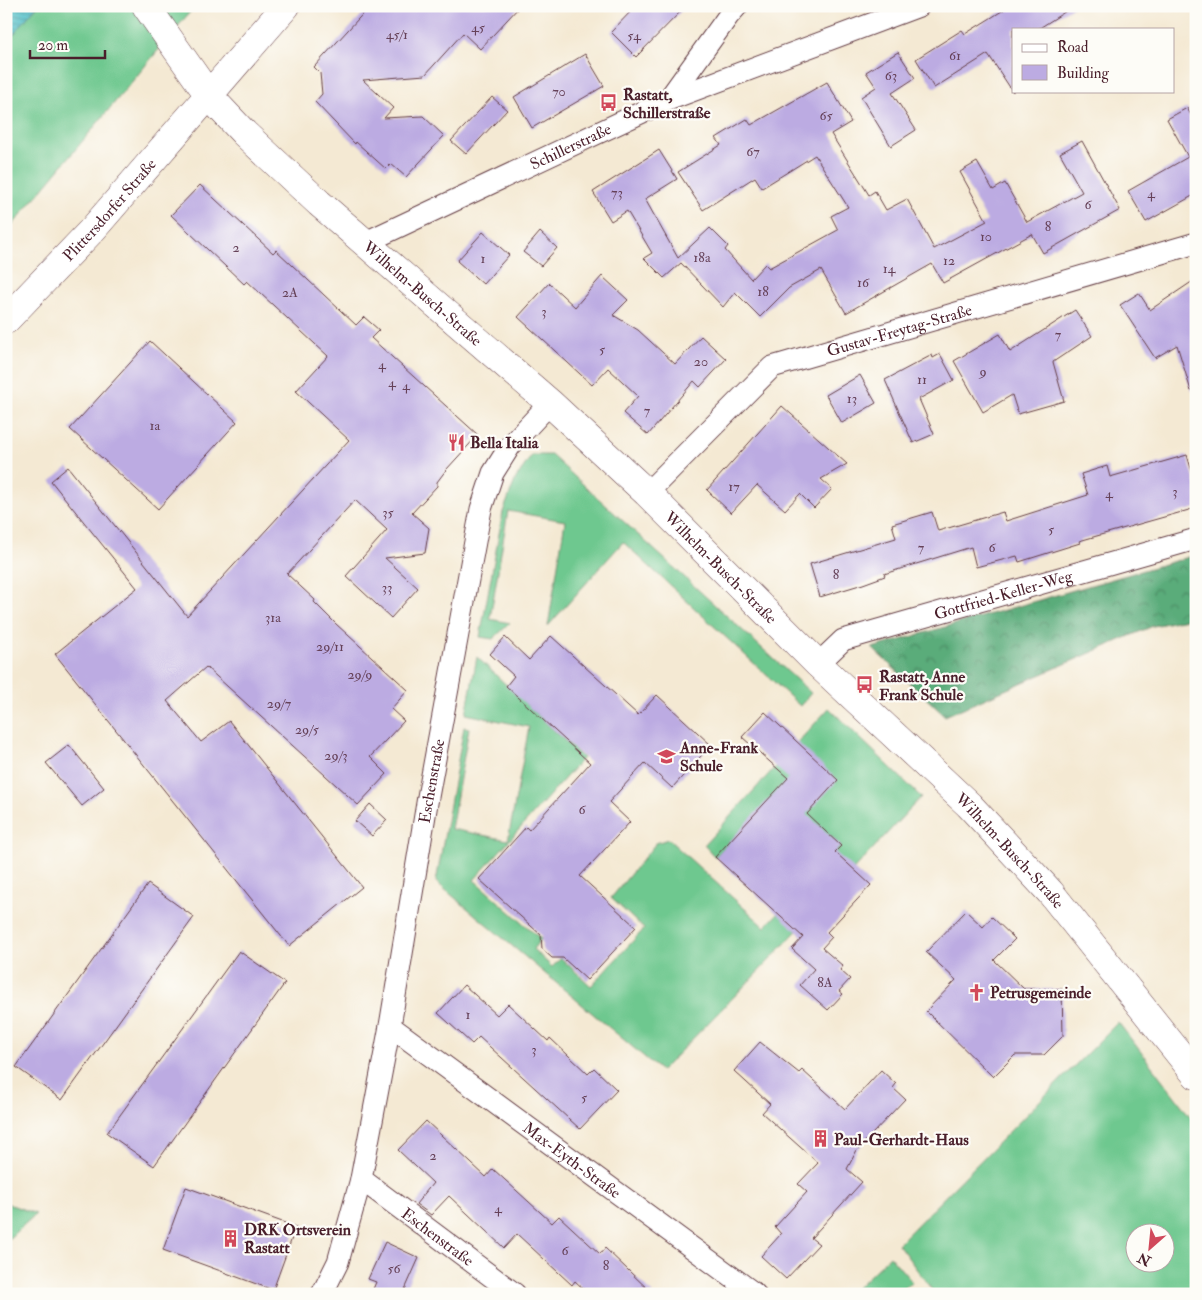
<svg xmlns="http://www.w3.org/2000/svg" width="1202" height="1300" font-family="'IM FELL Double Pica',serif">
<defs>
<pattern id="forest-crowns" width="20" height="18" patternUnits="userSpaceOnUse" patternTransform="scale(1.25)"><rect width="20" height="18" fill="#5aac7a"/><path d="M2 6a3 3 0 1 1 6 0M12 15a3 3 0 1 1 6 0" fill="none" stroke="#4c8b64"/></pattern>
<pattern id="water-rules" width="6" height="5" patternUnits="userSpaceOnUse" patternTransform="scale(1.25)"><rect width="6" height="5" fill="#51bfc8"/><path d="M0 2.5h6" fill="none" stroke="#459ba3"/></pattern>
</defs>
<rect width="100%" height="100%" fill="#fdfcf7"/>
<filter id="ink" filterUnits="userSpaceOnUse"><feTurbulence type="fractalNoise" baseFrequency=".02" numOctaves="2"/><feDisplacementMap in="SourceGraphic" scale="10" xChannelSelector="R" yChannelSelector="G"/><feConvolveMatrix kernelMatrix="1 2 1 2 8 2 1 2 1" color-interpolation-filters="sRGB"/></filter>
<filter id="wash" filterUnits="userSpaceOnUse"><feTurbulence type="fractalNoise" baseFrequency=".0096" numOctaves="4" result="noise"/><feDisplacementMap in="SourceGraphic" scale="20" xChannelSelector="R" yChannelSelector="G"/><feGaussianBlur stdDeviation="1.12" result="paint"/><feColorMatrix in="noise" values="0 0 0 0 0 0 0 0 0 0 0 0 0 0 0 0 0 1.4 0 .05"/><feComposite in="paint" operator="in"/></filter>
<g filter="url(#wash)">
<rect width="100%" height="100%" fill="#f4e9d3"/>
<path fill="#6ec88f" stroke="#5c745d" fill-rule="evenodd" d="M 37,6 L 195,6 L 6,233 L 6,43 Z
M 532,455 L 551,455 L 811,693 L 800,706 L 623,542 L 548,626 L 565,521 L 508,511 L 490,619 L 510,623 L 493,639 L 480,637 L 503,512 L 516,478 Z
M 477,657 L 583,758 L 474,880 L 541,939 L 533,949 L 552,967 L 561,958 L 591,986 L 644,929 L 611,898 L 656,843 L 668,839 L 765,927 L 841,846 L 779,789 L 715,857 L 704,845 L 829,708 L 921,797 L 766,964 L 661,1071 L 436,882 L 464,727 L 469,728 L 451,829 L 508,840 L 529,727 L 466,714 Z
M 1118,1022 L 1196,1124 L 1196,1294 L 935,1294 L 898,1244 ZM 1164,1232 L 1164,1262 L 1134,1262 L 1134,1232 Z
M 6,1203 L 36,1214 L 6,1241 Z
M 890,1256 L 912,1282 L 897,1294 L 850,1294 Z"/>
<path fill="url(#forest-crowns)" stroke="#526652" d="M 1196,555 L 1196,617 L 1153,626 L 945,716 L 872,648 Z"/>
<path fill="url(#water-rules)" stroke="#4e6f7a" d="M 6,6 L 37,6 L 6,43 Z"/>
<g id="blocks">
<path fill="#bcabe2" d="M 370,6 L 520,6 L 480,49 L 463,33 L 425,75 L 363,80 L 393,108 L 384,118 L 423,116 L 444,136 L 406,177 L 391,164 L 386,169 L 356,142 L 355,144 L 315,102 L 322,94 L 320,73 L 314,67 Z
M 636,6 L 686,6 L 636,57 L 611,32 Z
M 1010,6 L 1074,6 L 1038,29 L 1013,29 L 1013,92 L 988,54 L 934,88 L 916,59 L 962,30 L 965,34 Z
M 898,52 L 915,78 L 892,93 L 916,130 L 891,146 L 861,97 L 876,87 L 866,72 Z
M 585,54 L 604,86 L 532,128 L 514,97 Z
M 827,82 L 851,122 L 831,134 L 869,195 L 875,191 L 886,210 L 907,199 L 934,249 L 987,221 L 960,172 L 977,162 L 993,190 L 1005,183 L 1027,222 L 1082,192 L 1060,153 L 1082,141 L 1120,210 L 1043,253 L 1032,234 L 943,283 L 932,264 L 846,313 L 821,270 L 789,288 L 760,317 L 735,292 L 723,307 L 681,263 L 664,278 L 644,258 L 652,253 L 627,211 L 611,221 L 593,192 L 659,150 L 677,179 L 645,199 L 678,258 L 710,228 L 728,246 L 725,250 L 751,279 L 765,264 L 769,268 L 838,230 L 831,216 L 848,207 L 815,155 L 762,188 L 755,177 L 703,210 L 678,172 L 721,145 L 716,138 L 747,119 L 751,125 Z
M 492,97 L 507,110 L 466,154 L 451,141 Z
M 1187,108 L 1196,124 L 1196,194 L 1146,222 L 1128,191 L 1188,157 L 1167,119 Z
M 200,185 L 273,253 L 276,250 L 356,325 L 364,317 L 379,330 L 371,338 L 478,435 L 446,470 L 437,482 L 437,486 L 412,513 L 429,528 L 425,553 L 385,558 L 418,588 L 391,618 L 346,576 L 387,530 L 355,500 L 287,574 L 315,600 L 314,602 L 336,624 L 408,690 L 391,709 L 404,721 L 370,757 L 387,774 L 358,805 L 206,667 L 167,701 L 201,742 L 229,721 L 362,887 L 289,946 L 55,654 L 137,588 L 51,481 L 68,467 L 187,616 L 349,440 L 296,391 L 328,356 L 247,281 L 244,284 L 171,215 Z
M 483,232 L 509,255 L 483,284 L 457,261 Z
M 540,232 L 557,248 L 541,266 L 523,252 Z
M 602,276 L 628,300 L 613,315 L 638,330 L 675,364 L 701,336 L 726,359 L 700,387 L 694,381 L 648,435 L 623,413 L 638,396 L 608,368 L 592,385 L 518,317 L 549,283 L 575,307 Z
M 1196,279 L 1196,390 L 1191,391 L 1177,345 L 1155,358 L 1120,305 L 1139,293 L 1150,310 Z
M 1075,310 L 1092,336 L 1053,362 L 1064,401 L 1018,414 L 1012,395 L 983,412 L 954,361 L 1000,334 L 1010,352 Z
M 150,341 L 237,422 L 158,509 L 70,429 Z
M 940,354 L 954,380 L 919,399 L 934,434 L 913,443 L 885,380 L 932,355 L 933,358 Z
M 860,375 L 876,403 L 842,423 L 826,395 Z
M 782,406 L 847,464 L 821,479 L 832,489 L 814,508 L 800,494 L 785,510 L 757,485 L 731,513 L 707,490 Z
M 1187,455 L 1196,485 L 1196,508 L 1079,541 L 1080,543 L 1019,562 L 1017,556 L 976,567 L 971,547 L 884,574 L 885,576 L 863,584 L 820,597 L 810,564 L 896,538 L 892,524 L 932,512 L 938,531 L 1003,512 L 1006,521 L 1088,495 L 1081,474 L 1107,466 L 1110,477 Z
M 551,636 L 638,715 L 657,695 L 711,745 L 672,788 L 645,763 L 609,802 L 630,822 L 580,876 L 636,927 L 587,980 L 563,958 L 552,958 L 542,949 L 541,935 L 479,879 L 526,827 L 529,830 L 590,763 L 506,686 L 514,676 L 490,654 L 505,637 L 529,660 Z
M 765,712 L 838,780 L 807,814 L 841,846 L 835,852 L 871,885 L 827,932 L 832,937 L 822,948 L 843,966 L 840,970 L 850,979 L 839,991 L 843,994 L 828,1010 L 800,985 L 814,969 L 792,949 L 803,937 L 715,857 L 788,778 L 742,737 Z
M 69,745 L 104,788 L 82,806 L 46,763 Z
M 370,804 L 387,820 L 372,836 L 355,821 Z
M 148,884 L 194,917 L 62,1100 L 16,1067 Z
M 966,911 L 983,927 L 992,917 L 1015,939 L 994,960 L 1024,989 L 1062,989 L 1063,1036 L 1044,1055 L 1015,1055 L 993,1077 L 926,1011 L 956,980 L 926,952 Z
M 239,951 L 285,983 L 154,1166 L 107,1133 Z
M 464,985 L 497,1015 L 508,1004 L 548,1041 L 550,1038 L 588,1074 L 594,1068 L 617,1090 L 580,1129 L 479,1037 L 472,1044 L 438,1013 Z
M 760,1042 L 799,1073 L 802,1070 L 845,1109 L 881,1070 L 896,1084 L 893,1088 L 905,1099 L 857,1150 L 847,1169 L 862,1182 L 811,1238 L 819,1244 L 786,1279 L 761,1256 L 781,1234 L 775,1227 L 807,1192 L 798,1184 L 818,1163 L 762,1113 L 770,1104 L 734,1071 Z
M 426,1121 L 486,1177 L 493,1169 L 552,1223 L 559,1216 L 600,1254 L 605,1248 L 653,1294 L 589,1294 L 575,1281 L 572,1285 L 517,1234 L 504,1248 L 449,1196 L 431,1215 L 416,1204 L 433,1183 L 398,1150 Z
M 186,1187 L 296,1227 L 273,1290 L 163,1250 Z
M 385,1242 L 419,1258 L 403,1294 L 371,1294 L 376,1282 L 368,1279 Z"/>
</g>
</g>
<g filter="url(#ink)">
<use href="#blocks" fill-opacity="0" stroke="#643d44" stroke-width="1"/>
<g fill="none" stroke-linecap="round" stroke-linejoin="round">
<defs>
<g id="street">
<path d="M 668,100 L 729,15 L 737,6"/>
<path id="s1" d="M 364,243 L 668,100 L 919,6"/>
<path id="s2" d="M 647,493 L 772,367 L 1196,243"/>
<path id="s3" d="M 818,664 L 843,640 L 1196,539"/>
<path id="s4" d="M 390,1026 L 755,1294"/>
<path id="s5" d="M 361,1179 L 515,1294"/>
<path id="s6" d="M 322,1294 L 338,1262 L 361,1179 L 390,1026 L 428,797 L 481,509 L 493,473 L 510,446 L 550,403"/>
</g>
<g id="secondary">
<path id="s7" d="M 146,6 L 210,97 L 244,133 L 319,203 L 550,403 L 647,493 L 818,664 L 969,805 L 1050,892 L 1196,1075"/>
<path id="s8" d="M 6,320 L 93,229 L 286,6"/>
</g>
</defs>
<use href="#street" stroke="#643d44" stroke-width="23"/>
<use href="#secondary" stroke="#643d44" stroke-width="29"/>
<use href="#street" stroke="#fff" stroke-width="21"/>
<use href="#secondary" stroke="#fff" stroke-width="28"/>
</g>
</g>
<defs>
<symbol id="bus-bare" viewBox="-9 -9 18 18"><path d="M-5-6H5V4H4V6H2V4H-2V6H-4V4H-5ZM-3.5-4V0h7V-4ZM-3.5 1.2v1.5H-2V1.2ZM2 1.2v1.5H3.5V1.2Z" fill="#d1495b" stroke="#fdfcf7" stroke-width="2.5" paint-order="stroke"/></symbol>
<symbol id="restaurant-bare" viewBox="-9 -9 18 18"><path d="M-5-6h1v4h1v-4h1v4h1v-4h1v5L-1.5 .5V6h-2V.5L-5-1ZM5-6V6H3V1.5H1.5Q1.5-4 5-6Z" fill="#d1495b" stroke="#fdfcf7" stroke-width="2.5" paint-order="stroke"/></symbol>
<symbol id="school-bare" viewBox="-9 -9 18 18"><path d="M0-5L7-2L0 1L-7-2ZM-4 1L0 2.5L4 1V4Q0 6-4 4Z" fill="#d1495b" stroke="#fdfcf7" stroke-width="2.5" paint-order="stroke"/></symbol>
<symbol id="church-bare" viewBox="-9 -9 18 18"><path d="M-1.2-6h2.4v3.5h3.3v2.4h-3.3V6h-2.4V-.1h-3.3v-2.4h3.3Z" fill="#d1495b" stroke="#fdfcf7" stroke-width="2.5" paint-order="stroke"/></symbol>
<symbol id="building-bare" viewBox="-9 -9 18 18"><path d="M-4-6H4V6H1V3H-1V6H-4ZM-2.5-4.3h1.7v1.8h-1.7ZM.8-4.3h1.7v1.8H.8ZM-2.5-1h1.7V.8h-1.7ZM.8-1h1.7V.8H.8Z" fill="#d1495b" stroke="#fdfcf7" stroke-width="2.5" paint-order="stroke"/></symbol>
</defs>
<g fill-rule="evenodd">
<use href="#bus-bare" x="596" y="90" width="25" height="25"/>
<use href="#restaurant-bare" x="444" y="430" width="25" height="25"/>
<use href="#bus-bare" x="852" y="672" width="25" height="25"/>
<use href="#school-bare" x="654" y="744" width="25" height="25"/>
<use href="#church-bare" x="964" y="980" width="25" height="25"/>
<use href="#building-bare" x="808" y="1126" width="25" height="25"/>
<use href="#building-bare" x="218" y="1226" width="25" height="25"/>
</g>
<g text-anchor="middle" stroke-width="4.5" stroke-linejoin="round" paint-order="stroke">
<g font-size="14" fill="#664259">
<text x="478" y="32">45</text>
<text x="397" y="39">45/1</text>
<text x="634" y="40">54</text>
<text x="955" y="60">61</text>
<text x="891" y="80">63</text>
<text x="559" y="96">70</text>
<text x="826" y="120">65</text>
<text x="753" y="156">67</text>
<text x="617" y="197">73</text>
<text x="1151" y="198">4</text>
<text x="1088" y="209">6</text>
<text x="1048" y="231">8</text>
<text x="986" y="241">10</text>
<text x="236" y="252">2</text>
<text x="702" y="262">18a</text>
<text x="483" y="263">1</text>
<text x="949" y="265">12</text>
<text x="889" y="273">14</text>
<text x="863" y="287">16</text>
<text x="763" y="296">18</text>
<text x="290" y="297">2A</text>
<text x="544" y="316">3</text>
<text x="1058" y="339">7</text>
<text x="602" y="354">5</text>
<text x="701" y="366">20</text>
<text x="382" y="369">4</text>
<text x="983" y="376">9</text>
<text x="922" y="384">11</text>
<text x="392" y="387">4</text>
<text x="406" y="390">4</text>
<text x="852" y="403">13</text>
<text x="647" y="415">7</text>
<text x="155" y="430">1a</text>
<text x="734" y="491">17</text>
<text x="1175" y="496">3</text>
<text x="1109" y="498">4</text>
<text x="388" y="517">35</text>
<text x="1051" y="534">5</text>
<text x="921" y="552">7</text>
<text x="992" y="552">6</text>
<text x="836" y="579">8</text>
<text x="387" y="592">33</text>
<text x="273" y="622">31a</text>
<text x="330" y="651">29/11</text>
<text x="360" y="679">29/9</text>
<text x="279" y="708">29/7</text>
<text x="307" y="734">29/5</text>
<text x="336" y="760">29/3</text>
<text x="582" y="814">6</text>
<text x="825" y="987">8A</text>
<text x="468" y="1019">1</text>
<text x="534" y="1054">3</text>
<text x="584" y="1102">5</text>
<text x="433" y="1160">2</text>
<text x="498" y="1213">4</text>
<text x="565" y="1255">6</text>
<text x="606" y="1270">8</text>
<text x="394" y="1273">56</text>
</g>
<g font-size="16" font-weight="bold" fill="#4a1f2b" stroke="#fdfcf7" text-anchor="start">
<text x="623" y="100">Rastatt,<tspan x="623" dy="18">Schillerstraße</tspan></text>
<text x="470" y="448">Bella Italia</text>
<text x="879" y="682">Rastatt, Anne<tspan x="879" dy="18">Frank Schule</tspan></text>
<text x="680" y="753">Anne-Frank<tspan x="680" dy="18">Schule</tspan></text>
<text x="990" y="998">Petrusgemeinde</text>
<text x="834" y="1145">Paul-Gerhardt-Haus</text>
<text x="244" y="1235">DRK Ortsverein<tspan x="244" dy="18">Rastatt</tspan></text>
</g>
<g font-size="16" fill="#4a1f2b" stroke="#fdfcf7">
<text dy="6" stroke="none"><textPath href="#s1" startOffset="228">Schillerstraße</textPath></text>
<text dy="6" stroke="none"><textPath href="#s8" startOffset="151">Plittersdorfer Straße</textPath></text>
<text dy="6" stroke="none"><textPath href="#s7" startOffset="401">Wilhelm-Busch-Straße</textPath></text>
<text dy="6" stroke="none"><textPath href="#s2" startOffset="310">Gustav-Freytag-Straße</textPath></text>
<text dy="6" stroke="none"><textPath href="#s7" startOffset="806">Wilhelm-Busch-Straße</textPath></text>
<text dy="6" stroke="none"><textPath href="#s3" startOffset="201">Gottfried-Keller-Weg</textPath></text>
<text dy="6" stroke="none"><textPath href="#s6" startOffset="526">Eschenstraße</textPath></text>
<text dy="6" stroke="none"><textPath href="#s7" startOffset="1211">Wilhelm-Busch-Straße</textPath></text>
<text dy="6" stroke="none"><textPath href="#s4" startOffset="226">Max-Eyth-Straße</textPath></text>
<text dy="6" stroke="none"><textPath href="#s5" startOffset="96">Eschenstraße</textPath></text>
</g>
</g>
<rect width="1202" height="1300" fill="none" stroke="#fdfcf7" stroke-width="25"/>
<rect x="1012" y="28" width="162" height="65" fill="#fdfcf7" stroke="#b5a4a5"/>
<rect x="1022" y="44" width="25" height="8" fill="#ffffff" stroke="#b5a4a5"/>
<text x="1057" y="52" font-size="15" fill="#4a1f2b">Road</text>
<rect x="1022" y="65" width="25" height="15" fill="#bcabe2" stroke="#b5a4a5"/>
<text x="1057" y="78" font-size="15" fill="#4a1f2b">Building</text>
<g transform="translate(1150 1248) rotate(207)"><circle r="24" fill="#fdfcf7" stroke="#b5a4a5"/>
<path d="M0-4L9 19L0 12L-9 19Z" fill="#d1495b"/>
<text y="-8" font-size="14" font-weight="bold" text-anchor="middle" fill="#4a1f2b">N</text>
</g>
<path d="M30 50v8h75v-8" fill="none" stroke="#4a1f2b" stroke-width="2.5"/>
<text x="38" y="50" font-size="15" fill="#4a1f2b" stroke="#fdfcf7" stroke-width="4" paint-order="stroke">20 m</text>
</svg>
